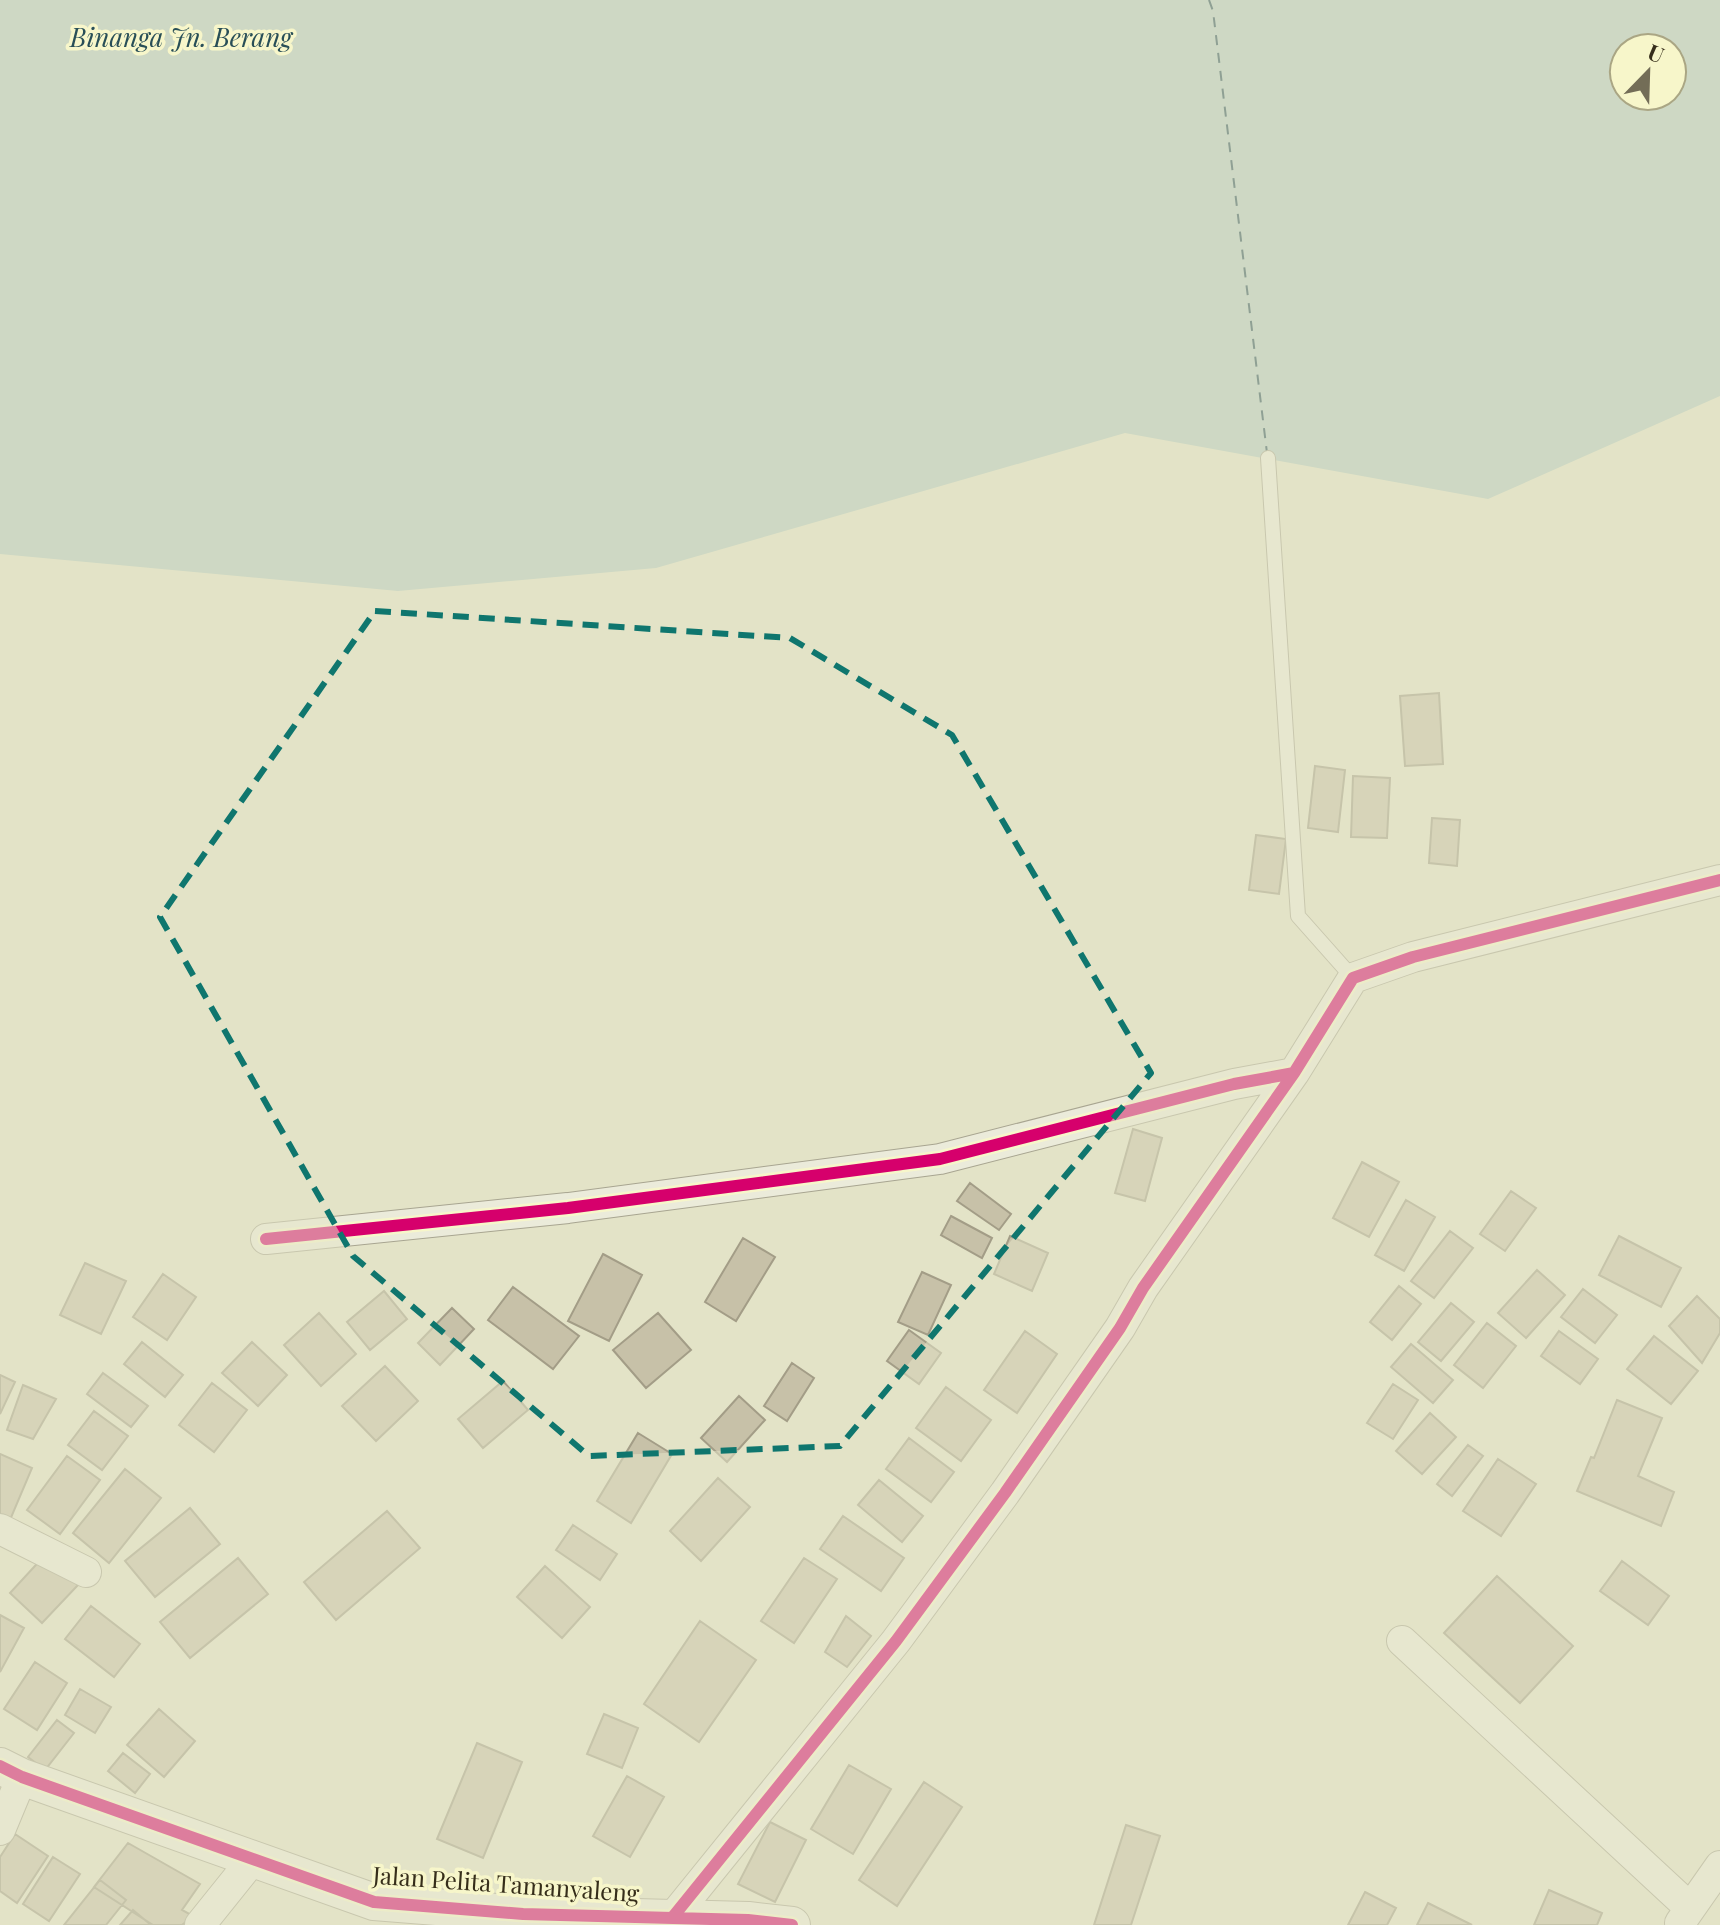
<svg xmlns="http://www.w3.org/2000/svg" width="1720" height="1925" font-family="'Playfair Display',serif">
<rect width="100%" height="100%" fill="#e3e3c7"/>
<path fill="#b3cac1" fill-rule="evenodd" d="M 0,0 L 1720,0 L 1720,396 L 1488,499 L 1125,433 L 656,568 L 398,591 L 0,554 ZM 1624,48 L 1672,48 L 1672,96 L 1624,96 Z"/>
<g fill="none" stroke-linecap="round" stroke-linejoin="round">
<path stroke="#284e57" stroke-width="2" stroke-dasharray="10 8" stroke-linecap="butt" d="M 1209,0 L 1213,11 L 1267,453"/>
</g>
<path fill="#c7c1a8" stroke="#a39d87" stroke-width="2" d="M 1439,693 L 1443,764 L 1405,766 L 1400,696 Z
M 1315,766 L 1345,770 L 1338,832 L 1308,828 Z
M 1353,776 L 1390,778 L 1387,838 L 1351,837 Z
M 1432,818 L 1460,820 L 1457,866 L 1429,863 Z
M 1256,835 L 1286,839 L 1279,894 L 1249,890 Z
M 1133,1129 L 1162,1138 L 1145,1201 L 1115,1193 Z
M 1362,1162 L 1399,1182 L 1369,1237 L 1333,1218 Z
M 970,1183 L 1011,1214 L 999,1230 L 957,1201 Z
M 1511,1191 L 1536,1208 L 1505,1251 L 1480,1234 Z
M 1406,1200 L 1435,1217 L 1404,1271 L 1375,1255 Z
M 951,1216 L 992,1238 L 982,1258 L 941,1235 Z
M 1450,1231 L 1473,1248 L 1434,1298 L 1411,1281 Z
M 1010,1236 L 1048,1253 L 1032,1291 L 994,1274 Z
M 1619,1236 L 1681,1268 L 1661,1307 L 1599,1275 Z
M 743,1238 L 775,1257 L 736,1321 L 705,1302 Z
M 603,1254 L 642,1275 L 609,1341 L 568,1321 Z
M 85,1263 L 126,1281 L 101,1334 L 60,1315 Z
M 1537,1270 L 1565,1295 L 1526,1338 L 1498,1313 Z
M 922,1272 L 951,1285 L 928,1335 L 898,1322 Z
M 163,1274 L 196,1297 L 167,1340 L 133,1317 Z
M 1399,1286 L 1421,1304 L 1392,1340 L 1370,1322 Z
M 513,1287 L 579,1336 L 553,1369 L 488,1320 Z
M 1583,1289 L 1617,1315 L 1595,1343 L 1561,1317 Z
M 384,1291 L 407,1319 L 370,1350 L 347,1322 Z
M 1697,1296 L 1720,1319 L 1720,1333 L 1702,1363 L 1669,1326 Z
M 1451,1303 L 1474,1322 L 1441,1361 L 1418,1342 Z
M 452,1308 L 474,1329 L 440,1365 L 418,1343 Z
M 319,1313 L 356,1354 L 321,1386 L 284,1345 Z
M 658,1313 L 691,1350 L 646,1388 L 613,1350 Z
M 1487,1323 L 1516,1346 L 1483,1388 L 1454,1365 Z
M 909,1330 L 941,1353 L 919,1384 L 887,1361 Z
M 1025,1331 L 1057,1354 L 1017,1413 L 984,1390 Z
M 1559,1331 L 1598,1359 L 1580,1384 L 1541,1356 Z
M 1654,1336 L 1698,1371 L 1671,1404 L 1627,1369 Z
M 142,1342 L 183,1375 L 165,1397 L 124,1364 Z
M 252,1342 L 287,1375 L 258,1406 L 222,1373 Z
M 1411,1344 L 1453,1380 L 1433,1403 L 1391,1367 Z
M 792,1363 L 814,1378 L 787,1421 L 764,1406 Z
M 385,1366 L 418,1401 L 376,1441 L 342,1406 Z
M 103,1373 L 148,1406 L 131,1427 L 87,1394 Z
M 0,1375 L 15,1382 L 0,1414 Z
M 503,1381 L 528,1410 L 483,1448 L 458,1419 Z
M 212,1383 L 247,1410 L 214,1452 L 179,1425 Z
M 1393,1384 L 1418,1400 L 1393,1439 L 1367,1423 Z
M 23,1385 L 56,1399 L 33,1439 L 7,1430 Z
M 946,1387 L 991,1420 L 961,1461 L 916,1428 Z
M 739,1396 L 765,1420 L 727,1462 L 701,1438 Z
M 1617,1400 L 1662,1418 L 1638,1476 L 1674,1492 L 1661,1526 L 1577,1491 L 1591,1457 L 1594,1458 Z
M 94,1411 L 128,1436 L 102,1470 L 68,1445 Z
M 1430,1413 L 1456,1437 L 1422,1474 L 1396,1451 Z
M 638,1433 L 672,1454 L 631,1523 L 597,1501 Z
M 909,1438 L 954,1472 L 931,1502 L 886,1469 Z
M 1468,1445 L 1483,1456 L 1452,1496 L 1437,1484 Z
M 0,1454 L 32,1468 L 10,1520 L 0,1516 Z
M 67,1456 L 100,1480 L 60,1534 L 27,1510 Z
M 1498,1459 L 1536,1484 L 1501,1536 L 1463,1511 Z
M 125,1469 L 161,1498 L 109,1563 L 73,1533 Z
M 718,1478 L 750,1507 L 701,1561 L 670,1531 Z
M 879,1480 L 923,1516 L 902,1542 L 858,1505 Z
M 190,1508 L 220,1544 L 155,1597 L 125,1561 Z
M 387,1511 L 420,1548 L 336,1620 L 304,1582 Z
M 843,1516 L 904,1558 L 881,1591 L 820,1549 Z
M 573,1525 L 617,1554 L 600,1580 L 556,1550 Z
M 46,1554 L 78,1585 L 42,1623 L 10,1593 Z
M 238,1558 L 268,1594 L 190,1658 L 160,1622 Z
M 804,1558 L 837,1579 L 794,1643 L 761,1621 Z
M 1622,1561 L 1669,1596 L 1648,1625 L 1600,1591 Z
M 545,1566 L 590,1607 L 562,1638 L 517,1597 Z
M 1497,1576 L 1573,1646 L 1520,1703 L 1444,1633 Z
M 91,1606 L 140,1644 L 114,1677 L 65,1639 Z
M 0,1615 L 24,1628 L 0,1672 Z
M 846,1616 L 871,1636 L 847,1667 L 825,1652 Z
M 700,1621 L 756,1660 L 699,1742 L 644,1704 Z
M 35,1662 L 67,1683 L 37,1730 L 4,1709 Z
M 80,1689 L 111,1707 L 95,1733 L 65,1715 Z
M 159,1709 L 195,1741 L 164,1777 L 127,1745 Z
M 604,1714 L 638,1728 L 622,1768 L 587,1754 Z
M 57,1720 L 74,1733 L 45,1770 L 28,1757 Z
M 477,1743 L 522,1762 L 483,1858 L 437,1839 Z
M 123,1753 L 150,1774 L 135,1793 L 108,1771 Z
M 849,1765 L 891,1789 L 853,1854 L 811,1829 Z
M 627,1776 L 664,1797 L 630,1857 L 593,1836 Z
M 924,1782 L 962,1807 L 897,1906 L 859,1880 Z
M 770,1822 L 806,1840 L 775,1902 L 738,1884 Z
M 1126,1825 L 1160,1836 L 1131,1925 L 1094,1925 Z
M 15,1834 L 48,1856 L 17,1903 L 0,1891 L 0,1857 Z
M 128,1843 L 200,1884 L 182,1910 L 193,1916 L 182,1925 L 153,1925 L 94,1887 Z
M 53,1857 L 80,1874 L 49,1921 L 23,1904 Z
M 100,1880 L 126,1900 L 106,1925 L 64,1925 Z
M 1549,1890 L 1602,1913 L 1597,1925 L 1534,1925 Z
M 1365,1892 L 1396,1908 L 1387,1925 L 1348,1925 Z
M 1428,1903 L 1472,1925 L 1417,1925 Z
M 133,1910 L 151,1925 L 120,1925 Z"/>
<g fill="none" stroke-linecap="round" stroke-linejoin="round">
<defs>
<path id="service" d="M 1268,458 L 1298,916 L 1353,978"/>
<path id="minor" d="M 1294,1073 L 1353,978 L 1413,957 L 1720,880
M 266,1239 L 568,1208 L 940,1159 L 1234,1084 L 1294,1073 L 1143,1288 L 1120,1328 L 1005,1493 L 896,1641 L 672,1918
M 0,1529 L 86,1572
M 1402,1641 L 1690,1908
M 0,1830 L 22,1777
M 1680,1923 L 1720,1866
M 200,1925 L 253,1859"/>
<path id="tertiary" d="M 0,1766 L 22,1777 L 374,1902 L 523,1914 L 748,1920 L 792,1925"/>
</defs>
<use href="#service" stroke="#a8a591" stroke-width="16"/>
<use href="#minor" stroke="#a8a591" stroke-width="32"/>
<use href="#tertiary" stroke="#a8a591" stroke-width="38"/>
<use href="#service" stroke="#ebebda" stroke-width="14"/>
<use href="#minor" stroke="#ebebda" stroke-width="30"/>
<use href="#tertiary" stroke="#ebebda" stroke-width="36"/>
<defs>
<path id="cycleway" d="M 1294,1073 L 1353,978 L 1413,957 L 1720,880
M 266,1239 L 568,1208 L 940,1159 L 1234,1084 L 1294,1073 L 1143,1288 L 1120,1328 L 1005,1493 L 896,1641 L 672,1918
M 0,1766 L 22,1777 L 374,1902 L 523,1914 L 748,1920 L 792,1925"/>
</defs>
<use href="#cycleway" stroke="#f7f6ca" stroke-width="17"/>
<use href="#cycleway" stroke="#d6006c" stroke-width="12"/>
</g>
<path d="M0 0H1720V1925H0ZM 375,611 L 790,638 L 952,735 L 1151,1073 L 840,1446 L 589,1456 L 353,1256 L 160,917 Z" fill="#e3e3c7" fill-opacity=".55" fill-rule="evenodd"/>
<path fill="none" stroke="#0f766e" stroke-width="6" stroke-dasharray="16 10" stroke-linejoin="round" d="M 375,611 L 790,638 L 952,735 L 1151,1073 L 840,1446 L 589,1456 L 353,1256 L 160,917 Z"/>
<g text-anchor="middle" stroke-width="7" stroke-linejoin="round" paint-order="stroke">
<g font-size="24" fill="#362e1a" stroke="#f7f6ca">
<text transform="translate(506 1885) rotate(4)" y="8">Jalan Pelita Tamanyaleng</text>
</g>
<g font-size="26" font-style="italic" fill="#284e57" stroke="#f7f6ca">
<text x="181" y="47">Binanga Jn. Berang</text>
</g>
</g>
<g transform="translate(1648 72) rotate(23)"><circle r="38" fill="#f7f6ca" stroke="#aaa684" stroke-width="2"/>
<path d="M0-6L14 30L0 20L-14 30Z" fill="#736d57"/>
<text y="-12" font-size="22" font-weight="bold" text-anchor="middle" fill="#362e1a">U</text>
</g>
</svg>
